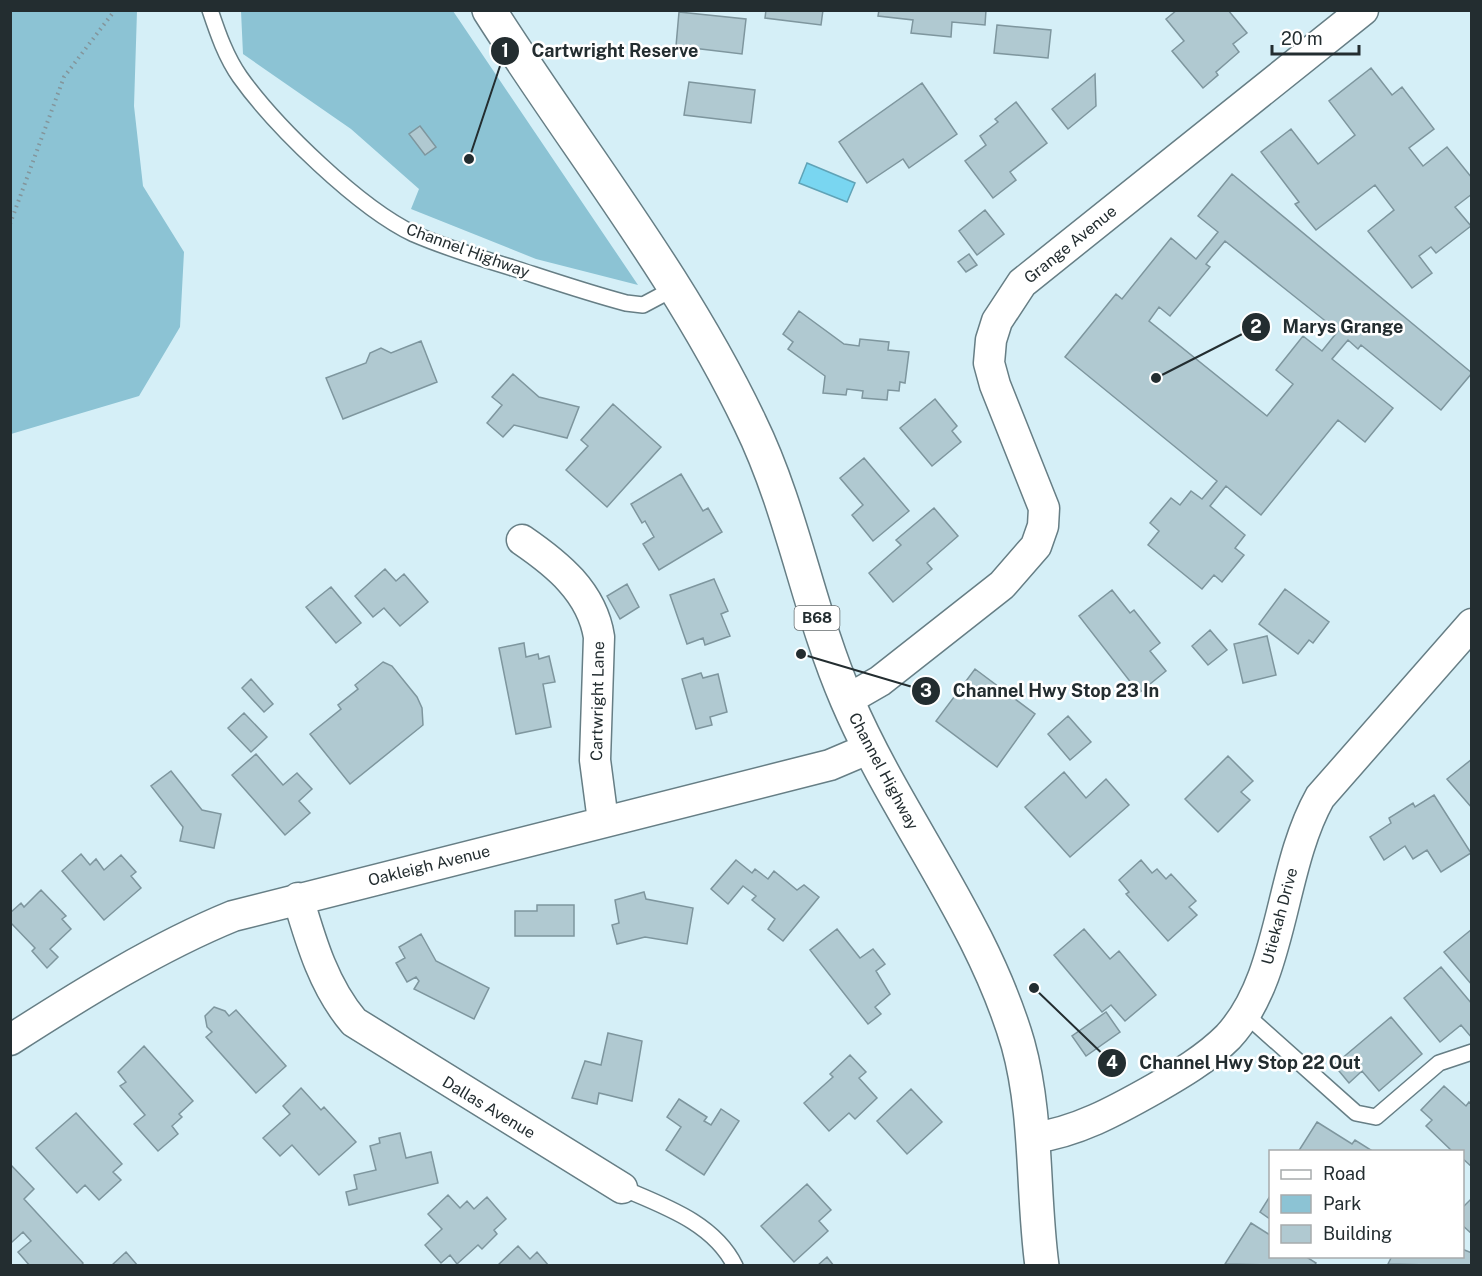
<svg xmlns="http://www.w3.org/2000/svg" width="1482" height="1276" font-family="'Public Sans',sans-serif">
<rect width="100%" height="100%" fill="#d5eff7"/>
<path fill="#8cc3d4" d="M 11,10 L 137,11 L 134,106 L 143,186 L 184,252 L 180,327 L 139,396 L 11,434 Z
M 241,11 L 453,11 L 638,285 L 536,259 L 411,209 L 419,189 L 351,129 L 243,54 Z"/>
<path fill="#79d6f1" stroke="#5fa3b7" stroke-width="1.5" d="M 807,163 L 855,183 L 847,202 L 799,183 Z"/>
<path fill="#b0c9d1" stroke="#7e969e" stroke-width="1.5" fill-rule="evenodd" d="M 766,10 L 823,10 L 821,25 L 765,18 Z
M 879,10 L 986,10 L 985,25 L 952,22 L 951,37 L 911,33 L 913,20 L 878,16 Z
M 1177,10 L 1228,10 L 1247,33 L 1233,44 L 1239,52 L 1216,72 L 1218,75 L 1203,88 L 1172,51 L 1184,41 L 1166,19 Z
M 679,12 L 746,19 L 742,54 L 676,46 Z
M 997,25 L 1051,30 L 1048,58 L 994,53 Z
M 1371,68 L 1392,95 L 1402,87 L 1434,129 L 1409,148 L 1423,166 L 1447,147 L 1472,178 L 1472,194 L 1455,207 L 1471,226 L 1436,253 L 1431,247 L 1419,256 L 1432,273 L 1412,288 L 1368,231 L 1394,210 L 1375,185 L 1316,230 L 1295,204 L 1299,202 L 1261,152 L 1291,129 L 1318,164 L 1355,135 L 1329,101 Z
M 1095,74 L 1096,106 L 1068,129 L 1052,109 Z
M 689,82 L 755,90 L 751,123 L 684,115 Z
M 922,83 L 957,134 L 909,168 L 903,159 L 867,183 L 839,142 Z
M 1016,102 L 1047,143 L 1010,172 L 1016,180 L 993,198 L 965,161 L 986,145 L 980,136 L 998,122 L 995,119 Z
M 420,126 L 436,147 L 425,155 L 409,134 Z
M 1232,174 L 1472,373 L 1441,410 L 1361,345 L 1358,349 L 1348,340 L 1332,359 L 1393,408 L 1365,442 L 1338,420 L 1261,515 L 1226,486 L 1210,506 L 1245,535 L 1235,548 L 1244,555 L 1222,582 L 1214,575 L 1202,589 L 1148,545 L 1159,531 L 1150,523 L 1171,498 L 1180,505 L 1191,491 L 1202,499 L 1217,481 L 1065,357 L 1116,294 L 1122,299 L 1171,238 L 1196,259 L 1218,232 L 1198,216 ZM 1225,241 L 1338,331 L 1322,351 L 1303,336 L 1276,370 L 1293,384 L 1267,416 L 1149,321 L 1159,307 L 1170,316 L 1210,267 L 1206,264 Z
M 985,210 L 1004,234 L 977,255 L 959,231 Z
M 969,254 L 977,265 L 966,272 L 958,262 Z
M 799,311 L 844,344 L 859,346 L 860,339 L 889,342 L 888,350 L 909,352 L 905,383 L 900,382 L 899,391 L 888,390 L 887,400 L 862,398 L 863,391 L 847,389 L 846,395 L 823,393 L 825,376 L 788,349 L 793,342 L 783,334 Z
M 421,341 L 437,382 L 343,419 L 326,378 L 366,363 L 370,353 L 381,348 L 391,353 Z
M 513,374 L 539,397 L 579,407 L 567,438 L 514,425 L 503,437 L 487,423 L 502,405 L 492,397 Z
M 935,399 L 957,426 L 952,431 L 961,442 L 932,466 L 900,428 Z
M 613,404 L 661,447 L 607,507 L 566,470 L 588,446 L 581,440 Z
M 864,458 L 909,511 L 873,541 L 852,515 L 863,505 L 840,478 Z
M 681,474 L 703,511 L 708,508 L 722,532 L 659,570 L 643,544 L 654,537 L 645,521 L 642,523 L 631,504 Z
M 934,508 L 958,536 L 927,563 L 932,569 L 893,602 L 869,573 L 901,545 L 896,540 Z
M 385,569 L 396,581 L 404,574 L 428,602 L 400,626 L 384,608 L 373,617 L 355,596 Z
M 714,579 L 728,611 L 721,614 L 730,636 L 705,645 L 703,638 L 687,644 L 670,595 Z
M 627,584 L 639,607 L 620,619 L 607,596 Z
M 331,587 L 361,623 L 336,643 L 306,607 Z
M 1285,589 L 1329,622 L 1313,643 L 1309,640 L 1298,654 L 1259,624 Z
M 1112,590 L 1130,613 L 1134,610 L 1160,643 L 1150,651 L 1166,671 L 1139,693 L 1079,616 Z
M 1210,630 L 1227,650 L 1208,665 L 1192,646 Z
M 1267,636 L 1276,675 L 1243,683 L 1234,644 Z
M 524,643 L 526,657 L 538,654 L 539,659 L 549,656 L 555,682 L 543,684 L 551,727 L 516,734 L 499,648 Z
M 383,662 L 392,666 L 417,697 L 422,708 L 423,725 L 350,784 L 310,734 L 341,709 L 338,705 L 358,689 L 355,685 Z
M 975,669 L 1035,714 L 997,767 L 936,721 Z
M 701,673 L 703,678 L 718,674 L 727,712 L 710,717 L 712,725 L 696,729 L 682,679 Z
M 251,679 L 273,704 L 264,712 L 242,688 Z
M 244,713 L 267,737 L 251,752 L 228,728 Z
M 1068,716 L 1091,742 L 1070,760 L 1048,734 Z
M 256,754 L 283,785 L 297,773 L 312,789 L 299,801 L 310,813 L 285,835 L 232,775 Z
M 1228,756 L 1253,781 L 1241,792 L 1250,800 L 1218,832 L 1185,799 Z
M 1472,759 L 1472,808 L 1447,779 Z
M 171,771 L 202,810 L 221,814 L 214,848 L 180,841 L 183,827 L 151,786 Z
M 1064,772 L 1086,798 L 1106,779 L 1129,805 L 1070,857 L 1025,807 Z
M 1434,795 L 1471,853 L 1441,872 L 1427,850 L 1413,859 L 1405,846 L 1384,860 L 1370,837 L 1391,823 L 1389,818 L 1413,803 L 1415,807 Z
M 81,854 L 90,865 L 96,859 L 104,870 L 121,855 L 136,872 L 131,876 L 141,888 L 104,920 L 62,871 Z
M 736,860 L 752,873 L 755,869 L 768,879 L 774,871 L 797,890 L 804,885 L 819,897 L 783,941 L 768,929 L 775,919 L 752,900 L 756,896 L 743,886 L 728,904 L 711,889 Z
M 1141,860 L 1152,873 L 1157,869 L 1166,879 L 1171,874 L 1196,901 L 1189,907 L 1197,915 L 1168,941 L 1126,894 L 1129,892 L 1119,880 Z
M 41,890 L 66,916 L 62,919 L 71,929 L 50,949 L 58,957 L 47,968 L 32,951 L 35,948 L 10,922 L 10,913 L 21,903 L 24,907 Z
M 644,892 L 646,899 L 693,908 L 687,944 L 645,937 L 617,944 L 612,925 L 619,923 L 615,900 Z
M 537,905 L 574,905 L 574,936 L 515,936 L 515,911 L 537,911 Z
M 837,929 L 860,958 L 873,949 L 885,964 L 876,971 L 890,994 L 875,1007 L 881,1014 L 868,1024 L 810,950 Z
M 1084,929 L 1110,959 L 1119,951 L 1156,995 L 1125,1021 L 1111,1005 L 1102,1012 L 1054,955 Z
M 1472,929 L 1472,985 L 1444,952 Z
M 421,934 L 436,961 L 489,988 L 474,1019 L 414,989 L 419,981 L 416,977 L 407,982 L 396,963 L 405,958 L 399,947 Z
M 1441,967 L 1472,1004 L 1472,1038 L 1461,1025 L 1440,1042 L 1404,998 Z
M 214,1007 L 225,1011 L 229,1016 L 236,1010 L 286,1066 L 256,1093 L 206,1037 L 212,1032 L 207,1027 L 205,1016 Z
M 1106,1012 L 1120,1032 L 1086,1056 L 1072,1036 Z
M 1391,1017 L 1422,1054 L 1379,1091 L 1362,1071 L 1349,1083 L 1334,1065 Z
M 608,1033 L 642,1041 L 632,1101 L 599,1093 L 597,1104 L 572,1098 L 585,1061 L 601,1065 Z
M 144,1046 L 193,1101 L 179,1114 L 182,1117 L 172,1126 L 178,1134 L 158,1151 L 134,1124 L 145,1115 L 120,1086 L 126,1082 L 118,1072 Z
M 850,1055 L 866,1072 L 859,1078 L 877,1098 L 855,1119 L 849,1113 L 829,1131 L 804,1103 L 833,1077 L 830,1074 Z
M 1444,1086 L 1466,1106 L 1469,1102 L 1472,1105 L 1472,1167 L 1462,1158 L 1462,1152 L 1453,1152 L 1426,1126 L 1432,1120 L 1421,1110 Z
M 301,1088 L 321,1110 L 324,1107 L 356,1142 L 319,1175 L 292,1145 L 280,1156 L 263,1138 L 290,1114 L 283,1106 Z
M 911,1089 L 942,1122 L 907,1154 L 877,1121 Z
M 679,1099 L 707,1117 L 704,1121 L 711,1125 L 721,1109 L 739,1121 L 704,1175 L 666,1150 L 681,1127 L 667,1117 Z
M 76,1113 L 122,1164 L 113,1172 L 121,1180 L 99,1200 L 85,1185 L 77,1193 L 36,1148 Z
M 1317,1122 L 1352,1144 L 1355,1140 L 1374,1152 L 1298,1152 Z
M 400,1133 L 406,1158 L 431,1152 L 438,1183 L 349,1205 L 346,1192 L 357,1189 L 354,1175 L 376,1170 L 370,1146 L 380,1143 L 379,1138 Z
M 10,1164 L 34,1189 L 24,1199 L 83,1263 L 81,1266 L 30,1266 L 18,1252 L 31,1241 L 23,1232 L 12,1242 L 10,1240 Z
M 807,1184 L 831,1210 L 819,1221 L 828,1231 L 794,1262 L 761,1226 Z
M 448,1195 L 460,1208 L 467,1201 L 474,1209 L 487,1197 L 506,1219 L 494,1230 L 497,1234 L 482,1249 L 478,1245 L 457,1264 L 450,1255 L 441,1263 L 425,1245 L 442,1229 L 428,1214 Z
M 1270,1196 L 1270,1219 L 1260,1212 Z
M 1472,1198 L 1472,1234 L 1462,1225 L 1462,1208 Z
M 1251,1223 L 1270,1235 L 1270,1256 L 1305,1256 L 1316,1263 L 1314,1266 L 1225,1264 Z
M 518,1246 L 530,1259 L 537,1252 L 549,1266 L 497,1266 Z
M 1462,1249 L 1472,1253 L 1472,1266 L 1388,1264 L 1392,1256 L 1462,1256 Z
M 126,1252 L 138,1266 L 111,1266 Z
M 827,1257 L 834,1266 L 817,1266 Z"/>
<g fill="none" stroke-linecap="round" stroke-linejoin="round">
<defs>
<path id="lane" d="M 210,10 C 218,34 226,57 240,77 C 275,126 359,208 414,234 C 446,248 480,258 513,268 C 550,280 588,293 626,303 L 643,305 L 675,288
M 1245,1014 L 1347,1105 L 1356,1113 L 1376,1117 L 1439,1063 L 1472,1052
M 622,1188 C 664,1206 714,1223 735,1266"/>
<path id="street" d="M 522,540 C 557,564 592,592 599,637 L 595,760 L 603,821
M 847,700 L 880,681 L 1002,585 L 1036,546 L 1043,526 L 1044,508 L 995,385 L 989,363 L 991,340 L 997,321 L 1022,283 L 1363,10
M 298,898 C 311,942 324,987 354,1022 L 622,1188
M 10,1040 C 80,995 157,947 233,916 L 830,765 L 870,748
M 1033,1138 C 1077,1132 1115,1111 1154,1089 C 1180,1074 1206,1059 1228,1037 C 1284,977 1279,870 1320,797 L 1472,624"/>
<path id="primary" d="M 489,10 C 576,147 680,276 750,423 C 793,511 808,610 847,700 C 897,817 982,920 1018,1044 C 1038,1116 1032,1192 1042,1266"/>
</defs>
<use href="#lane" stroke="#667e85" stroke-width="18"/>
<use href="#street" stroke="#667e85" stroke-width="33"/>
<use href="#primary" stroke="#667e85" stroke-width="36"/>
<path stroke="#83959b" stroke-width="4" stroke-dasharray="1.5 4.5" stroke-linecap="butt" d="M 10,224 L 64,77 L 115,10"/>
<use href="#lane" stroke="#fff" stroke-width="15"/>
<use href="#street" stroke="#fff" stroke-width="30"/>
<use href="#primary" stroke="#fff" stroke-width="33"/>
</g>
<g text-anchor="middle" stroke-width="5" stroke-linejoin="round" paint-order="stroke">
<rect fill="#fff" stroke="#656c6e" stroke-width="1.5" x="794.5" y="606" width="45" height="24" rx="4.5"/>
<g font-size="15" font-weight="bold" fill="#232d30">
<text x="817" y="623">B68</text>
</g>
<g font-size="16" fill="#232d30" stroke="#fff">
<text transform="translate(1070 244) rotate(-39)" y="6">Grange Avenue</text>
<text transform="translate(468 250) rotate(20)" y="6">Channel Highway</text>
<text transform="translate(597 701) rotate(-89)" y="6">Cartwright Lane</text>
<text transform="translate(884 771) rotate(62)" y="6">Channel Highway</text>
<text transform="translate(429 865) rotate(-14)" y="6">Oakleigh Avenue</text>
<text transform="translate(1279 916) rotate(-75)" y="6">Utiekah Drive</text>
<text transform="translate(489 1107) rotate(31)" y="6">Dallas Avenue</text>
</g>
</g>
<path fill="none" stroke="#232d30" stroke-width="2" d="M469 159L505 51M1156 378L1256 327M801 654L926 691M1034 988L1112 1063"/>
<g fill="#232d30" stroke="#fff" stroke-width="2">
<circle cx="469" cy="159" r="6"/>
<circle cx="1156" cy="378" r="6"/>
<circle cx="801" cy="654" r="6"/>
<circle cx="1034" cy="988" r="6"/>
<circle cx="505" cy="51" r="15"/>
<circle cx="1256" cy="327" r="15"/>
<circle cx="926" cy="691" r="15"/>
<circle cx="1112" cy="1063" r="15"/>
</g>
<g font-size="18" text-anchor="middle" font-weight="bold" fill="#fff">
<text x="505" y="57">1</text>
<text x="1256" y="333">2</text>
<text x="926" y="697">3</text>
<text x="1112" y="1069">4</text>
</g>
<g font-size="18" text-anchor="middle" font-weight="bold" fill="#232d30" stroke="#fff" stroke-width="5" stroke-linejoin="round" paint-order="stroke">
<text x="615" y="57">Cartwright Reserve</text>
<text x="1343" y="333">Marys Grange</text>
<text x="1056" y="697">Channel Hwy Stop 23 In</text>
<text x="1250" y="1069">Channel Hwy Stop 22 Out</text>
</g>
<rect width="1482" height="1276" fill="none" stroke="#232d30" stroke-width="24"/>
<rect x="1269" y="1150" width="195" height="108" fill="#ffffff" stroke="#a7abac" stroke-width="1.5"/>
<rect x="1281" y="1170" width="30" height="9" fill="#ffffff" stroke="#a7abac" stroke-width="1.5"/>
<text x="1323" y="1180" font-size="18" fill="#232d30">Road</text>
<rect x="1281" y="1195" width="30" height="18" fill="#8cc3d4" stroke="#a7abac" stroke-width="1.5"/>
<text x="1323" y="1210" font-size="18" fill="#232d30">Park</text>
<rect x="1281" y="1225" width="30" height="18" fill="#b0c9d1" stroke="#a7abac" stroke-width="1.5"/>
<text x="1323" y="1240" font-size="18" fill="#232d30">Building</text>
<path d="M1272 45v9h87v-9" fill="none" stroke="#232d30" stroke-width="3"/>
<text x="1281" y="45" font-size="18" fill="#232d30" stroke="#ffffff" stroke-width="4.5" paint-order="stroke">20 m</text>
</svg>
